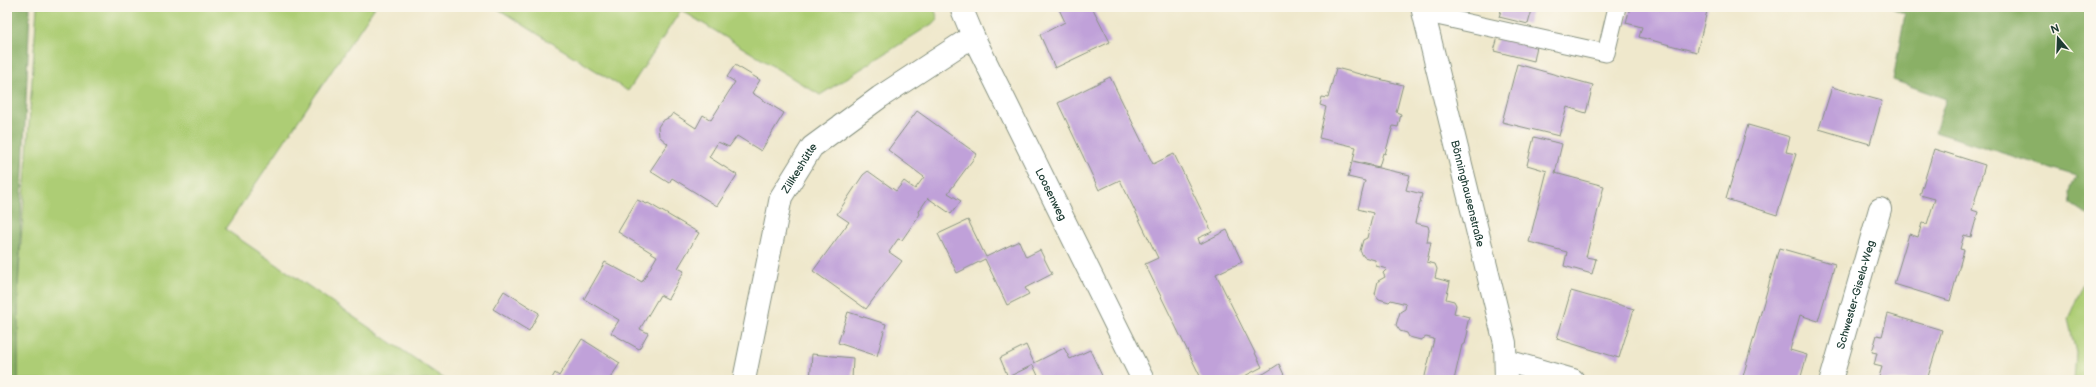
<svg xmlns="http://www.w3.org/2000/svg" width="2096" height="387" font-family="'Balsamiq Sans',sans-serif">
<rect width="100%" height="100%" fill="#fbf7ec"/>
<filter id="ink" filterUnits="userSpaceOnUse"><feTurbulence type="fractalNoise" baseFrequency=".025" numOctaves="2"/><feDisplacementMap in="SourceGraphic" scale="8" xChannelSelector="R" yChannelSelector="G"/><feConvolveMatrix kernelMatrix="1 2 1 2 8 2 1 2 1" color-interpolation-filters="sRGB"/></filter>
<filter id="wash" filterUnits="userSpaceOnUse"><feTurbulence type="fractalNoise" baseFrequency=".012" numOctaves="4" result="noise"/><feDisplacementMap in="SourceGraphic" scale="16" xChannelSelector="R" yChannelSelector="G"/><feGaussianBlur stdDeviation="0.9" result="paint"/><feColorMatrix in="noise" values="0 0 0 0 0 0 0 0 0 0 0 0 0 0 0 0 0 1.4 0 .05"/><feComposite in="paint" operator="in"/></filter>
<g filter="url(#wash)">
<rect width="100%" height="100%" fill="#efe8cc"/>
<path fill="#adcd74" stroke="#668554" d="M 37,7 L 375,7 L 225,229 L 446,380 L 18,380 L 18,287 Z
M 495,7 L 934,7 L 938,20 L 820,95 L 681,10 L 628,91 Z
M 2089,270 L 2089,380 L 2074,380 L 2076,353 L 2068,319 Z"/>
<path fill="#8ab066" stroke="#54764d" d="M 7,7 L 30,7 L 18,287 L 18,380 L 7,380 Z
M 1890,7 L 2089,7 L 2089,216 L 2071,204 L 2070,191 L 2076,176 L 1935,132 L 1946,99 L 1893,80 L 1905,14 Z"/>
<g id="blocks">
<path fill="#c0a1d9" d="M 1058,7 L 1092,7 L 1110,42 L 1055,68 L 1040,35 L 1065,22 Z
M 1502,7 L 1527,7 L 1526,9 L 1532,10 L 1528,24 L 1499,17 Z
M 1630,7 L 1708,7 L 1697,52 L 1639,37 L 1642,27 L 1626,23 Z
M 1498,37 L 1537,46 L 1534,61 L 1494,51 Z
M 1517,64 L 1593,85 L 1586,113 L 1567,107 L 1559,136 L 1502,122 Z
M 735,65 L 760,80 L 752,93 L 784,113 L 761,151 L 737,136 L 729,147 L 718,142 L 709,157 L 737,175 L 717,206 L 672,178 L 669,183 L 650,171 L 668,144 L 659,136 L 658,127 L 662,121 L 670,117 L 673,113 L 696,128 L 703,115 L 711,120 L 735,82 L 727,77 Z
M 1336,68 L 1403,85 L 1396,112 L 1401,114 L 1398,127 L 1393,126 L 1385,154 L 1383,153 L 1379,167 L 1353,161 L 1356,147 L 1319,138 L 1326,107 L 1320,105 L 1322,97 L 1328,98 Z
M 1110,77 L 1153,164 L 1174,154 L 1212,232 L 1198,238 L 1200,244 L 1227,230 L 1242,262 L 1216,274 L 1262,367 L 1237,380 L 1202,380 L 1145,264 L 1158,258 L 1120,180 L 1099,190 L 1058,103 Z
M 1832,87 L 1882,101 L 1870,144 L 1819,129 Z
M 917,111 L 977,154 L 948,193 L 961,201 L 951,214 L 928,198 L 919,211 L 920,214 L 902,240 L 898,239 L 889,252 L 902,261 L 866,309 L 813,271 L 849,222 L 837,214 L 863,175 L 868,171 L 896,191 L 904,181 L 915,189 L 924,177 L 888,150 Z
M 1748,125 L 1790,137 L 1786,152 L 1796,154 L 1777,215 L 1726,199 Z
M 1534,137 L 1562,144 L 1555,173 L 1604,186 L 1586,257 L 1596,259 L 1592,274 L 1564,266 L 1567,252 L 1529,242 L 1547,171 L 1527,165 Z
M 1934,149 L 1985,165 L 1972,210 L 1978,212 L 1971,237 L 1964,235 L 1960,249 L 1964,250 L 1950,301 L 1894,284 L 1909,234 L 1918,237 L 1922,223 L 1927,224 L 1935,199 L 1920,195 Z
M 1352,162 L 1410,175 L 1406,190 L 1422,194 L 1415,223 L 1428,226 L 1429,230 L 1427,242 L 1431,242 L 1427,262 L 1435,264 L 1437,269 L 1435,278 L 1450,282 L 1446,299 L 1454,301 L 1456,305 L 1454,313 L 1469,317 L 1466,330 L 1468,331 L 1465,344 L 1462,345 L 1454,380 L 1424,380 L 1434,339 L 1426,337 L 1421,340 L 1409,337 L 1407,333 L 1400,331 L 1396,325 L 1400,312 L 1405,309 L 1406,304 L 1391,300 L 1389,302 L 1379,299 L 1375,294 L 1378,281 L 1385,277 L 1383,273 L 1387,269 L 1376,266 L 1375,260 L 1364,257 L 1360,251 L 1363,240 L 1367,238 L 1373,213 L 1358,209 L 1365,181 L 1348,177 Z
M 637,200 L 647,204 L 648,203 L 699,233 L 678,268 L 684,271 L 668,299 L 660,295 L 640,329 L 648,333 L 639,349 L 611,333 L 619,320 L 584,299 L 605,262 L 642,282 L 657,256 L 618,232 Z
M 968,220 L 986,257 L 1019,241 L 1026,257 L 1040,250 L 1052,274 L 1025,288 L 1029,294 L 1007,305 L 985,259 L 957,273 L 938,234 Z
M 1779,248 L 1835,264 L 1818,321 L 1800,315 L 1790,350 L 1807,355 L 1800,380 L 1742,380 Z
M 504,291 L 539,313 L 529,331 L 493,309 Z
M 1571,291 L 1634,309 L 1619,358 L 1557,339 Z
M 848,312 L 886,324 L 877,356 L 838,343 Z
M 1888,314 L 1942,330 L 1927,380 L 1878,380 L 1882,367 L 1874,365 L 1877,353 L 1872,352 L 1877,335 L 1882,336 Z
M 582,339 L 620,363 L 609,380 L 551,380 L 555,373 L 559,376 Z
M 1026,345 L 1034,363 L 1064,348 L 1070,359 L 1090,350 L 1104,380 L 1040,380 L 1033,365 L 1008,377 L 1000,358 Z
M 812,354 L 853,358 L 852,380 L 810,380 Z
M 1279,364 L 1286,379 L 1250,380 L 1265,373 Z"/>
</g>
</g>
<g filter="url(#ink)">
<use href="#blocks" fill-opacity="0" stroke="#879280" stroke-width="1"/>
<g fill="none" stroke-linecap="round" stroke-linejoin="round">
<defs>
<path id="service" d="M 1423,13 L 1606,53 L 1617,7"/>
<g id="minor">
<path id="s1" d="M 961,7 L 973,36 L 1143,380"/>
<path id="s2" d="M 1422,7 L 1505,343 L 1506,380"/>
<path d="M 1507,361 L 1573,380"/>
<path id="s3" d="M 744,380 L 781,197 L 812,147 L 880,97 L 973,36"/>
<path id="s4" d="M 1831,380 L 1880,209"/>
</g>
</defs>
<use href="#service" stroke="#879280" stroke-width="19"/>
<use href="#minor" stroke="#879280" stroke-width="24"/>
<use href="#service" stroke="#fff" stroke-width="17"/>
<use href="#minor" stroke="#fff" stroke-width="22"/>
</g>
</g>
<g text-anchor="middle" stroke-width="3.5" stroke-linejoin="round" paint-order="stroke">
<g font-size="11" fill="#1f3d34" stroke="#fbf7ec">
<text dy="4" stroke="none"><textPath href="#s3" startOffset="221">Zillkeshütte</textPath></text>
<text dy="4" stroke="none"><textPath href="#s2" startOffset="192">Bönninghausenstraße</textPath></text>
<text dy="4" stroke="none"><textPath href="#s1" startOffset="208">Loosenweg</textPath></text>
<text dy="4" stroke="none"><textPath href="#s4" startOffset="89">Schwester-Gisela-Weg</textPath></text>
</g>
</g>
<rect width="2096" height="387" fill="none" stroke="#fbf7ec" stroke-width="24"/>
<g transform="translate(2058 38) rotate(341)" stroke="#fbf7ec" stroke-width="3" paint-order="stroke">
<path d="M0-3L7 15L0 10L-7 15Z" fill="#1f3d34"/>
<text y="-6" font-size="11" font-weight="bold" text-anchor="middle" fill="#1f3d34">N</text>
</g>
</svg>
